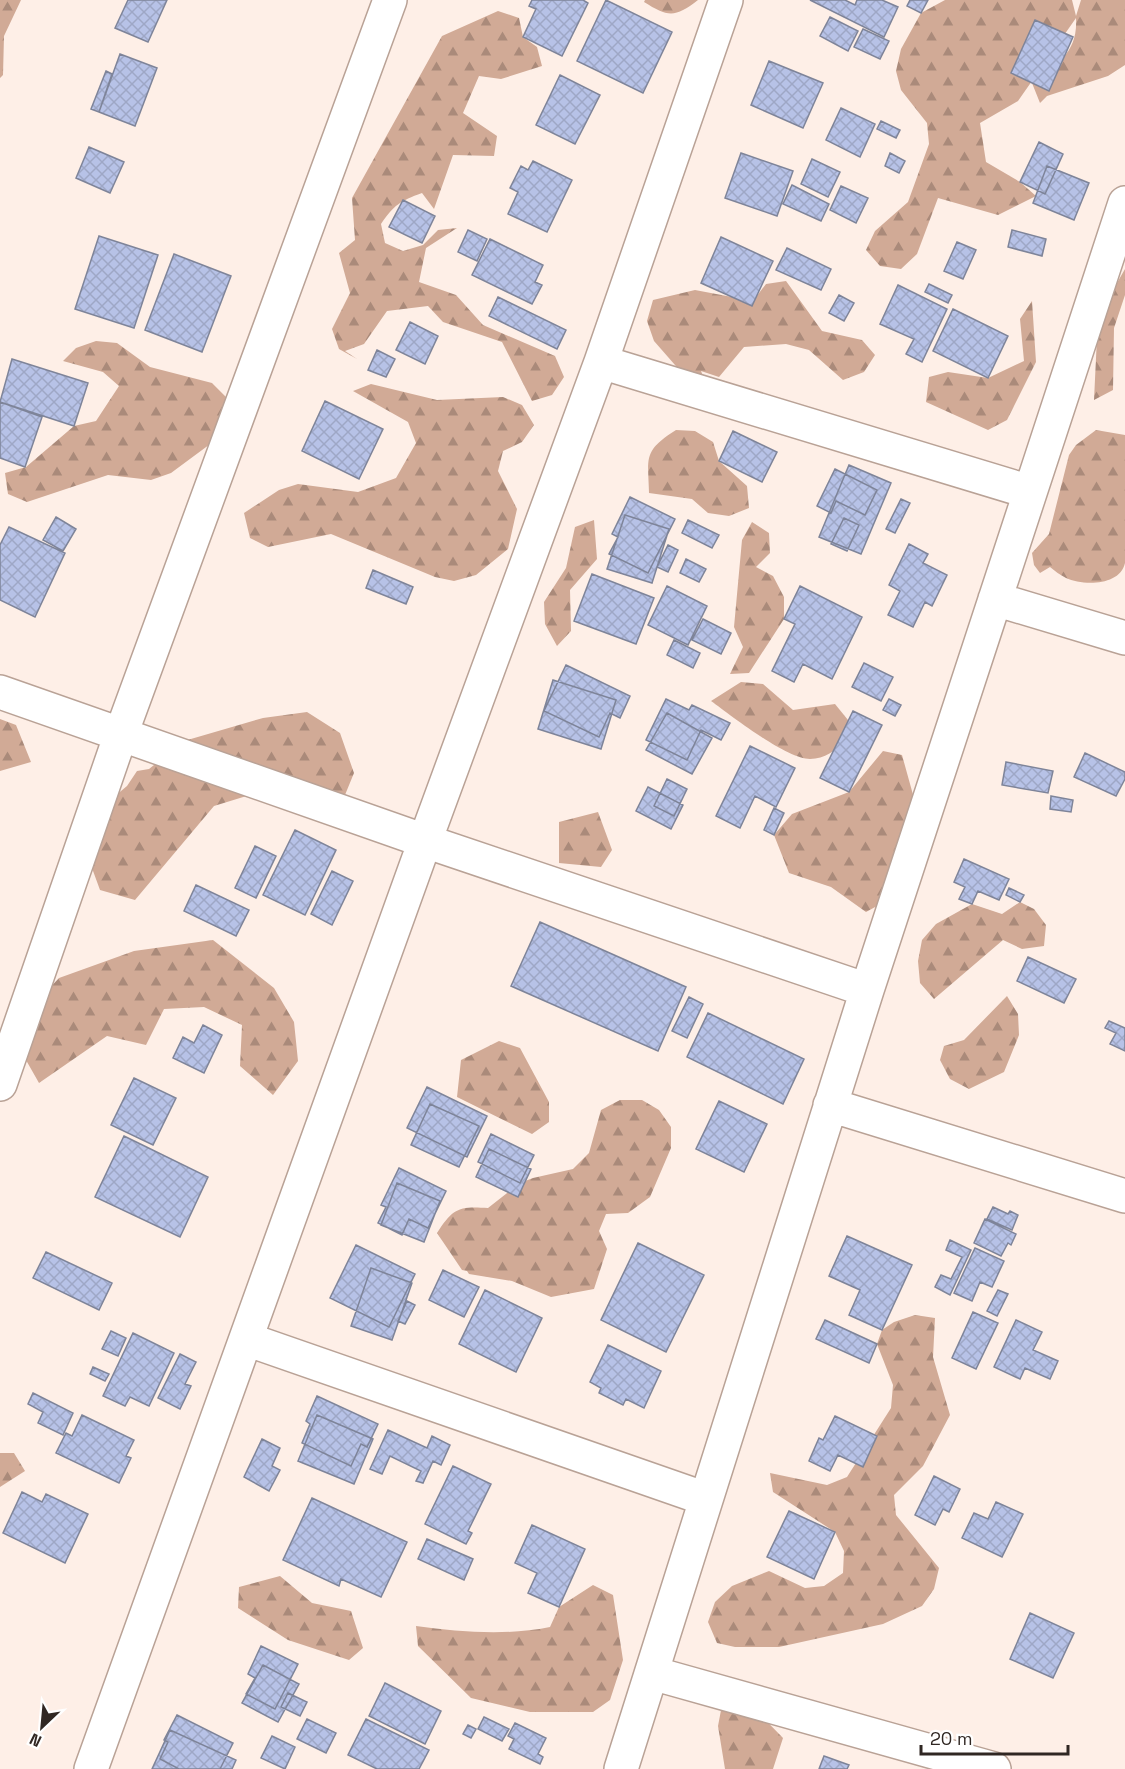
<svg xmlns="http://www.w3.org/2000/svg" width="1125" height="1769" font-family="'Space Grotesk',sans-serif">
<defs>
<pattern id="forest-firs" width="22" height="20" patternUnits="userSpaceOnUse" patternTransform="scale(1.5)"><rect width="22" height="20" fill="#d1aa96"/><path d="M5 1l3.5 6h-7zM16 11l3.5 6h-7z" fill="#aa8a7a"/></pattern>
<pattern id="building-cross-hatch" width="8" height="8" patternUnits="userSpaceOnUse" patternTransform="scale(1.5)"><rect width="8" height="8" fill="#b7c2e7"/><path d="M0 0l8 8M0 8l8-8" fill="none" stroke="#9ea7c6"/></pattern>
</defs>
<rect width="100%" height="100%" fill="#feefe7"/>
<path fill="url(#forest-firs)" d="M 0,0 L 21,0 L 4,36 L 3,75 L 0,78 Z
M 645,0 L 698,0 C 675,18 668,17 644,2 Z
M 945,0 L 1072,0 L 1076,16 L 1081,0 L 1125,0 L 1125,65 L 1108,76 L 1047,96 L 1040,103 L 1032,83 C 1057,64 1078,53 1076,18 L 1018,101 L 980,123 L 986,162 L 1020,182 L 1036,196 L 998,215 L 938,198 L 917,254 L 901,269 L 880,266 L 866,250 L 875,231 L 908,202 L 929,144 L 927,123 L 901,90 L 896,71 L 901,49 L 921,13 Z
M 498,11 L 519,18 L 523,37 L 537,47 L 542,66 L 501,79 L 479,76 L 463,113 L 497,136 L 494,156 L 453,155 L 434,209 L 422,193 C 400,201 394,205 381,224 L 385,243 L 403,251 L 423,245 L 438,230 L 457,228 L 426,248 L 419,282 L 456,295 L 483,325 L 555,356 L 564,377 L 552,395 L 532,401 L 502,342 L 443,322 L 428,306 L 387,311 L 364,344 L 345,351 L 357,359 L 339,349 L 332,329 L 350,293 L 339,253 L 355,240 L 352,198 L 442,36 Z
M 1125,269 L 1125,295 L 1114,328 L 1113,390 L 1094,400 L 1098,316 Z
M 786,281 L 822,331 L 862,340 L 875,355 L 864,372 L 843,380 L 809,350 L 786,344 L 744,347 L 719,377 L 701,371 L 703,376 L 682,373 L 654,341 L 647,321 L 653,300 L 695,290 L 753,301 L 766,284 Z
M 1032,301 L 1036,362 L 1007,420 L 988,430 L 926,402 L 929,377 L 948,372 L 988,378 L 1024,361 L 1020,319 Z
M 96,341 L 117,343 L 150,367 L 212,383 L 226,397 L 230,418 L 221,436 L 171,473 L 151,480 L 108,475 L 27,502 L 8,494 L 5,473 L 26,467 L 74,426 L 96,421 L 119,386 L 103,372 L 63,361 L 76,348 Z
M 371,384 L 437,400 L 503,397 L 522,405 L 534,425 L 522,442 L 503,451 L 498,471 L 517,509 L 508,549 L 476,575 L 454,581 L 435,577 L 331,534 L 268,547 L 250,538 L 244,513 L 279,490 L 298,484 L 358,492 L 396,478 L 416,443 L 408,422 L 353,391 Z
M 676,430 L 695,431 L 713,442 L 719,461 L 747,486 L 749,508 L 729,516 L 708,513 L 692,499 L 649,493 C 648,457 643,451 676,430 Z
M 1096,430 L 1125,435 L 1125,563 C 1120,586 1083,586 1066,578 C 1060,575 1055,571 1050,567 L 1040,573 L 1034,565 L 1032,553 L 1049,534 L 1069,455 L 1076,445 Z
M 594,520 L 597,559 L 570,590 L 571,631 L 557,646 L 545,624 L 544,602 L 566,568 L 575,527 Z
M 752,522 L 769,533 L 770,553 L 756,567 L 773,576 L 784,597 L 784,619 L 749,673 L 730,674 L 743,647 L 734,627 L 742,540 Z
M 741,682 L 763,684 L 793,710 L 835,704 L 848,720 L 846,741 C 835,750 825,759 810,759 C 786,759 732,716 711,701 Z
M 307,712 L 340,733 L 354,773 L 338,812 L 253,794 L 214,806 L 135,900 L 100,890 L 85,849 L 97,811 L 127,786 L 137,771 L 149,769 L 184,741 L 263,718 Z
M 0,719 L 16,725 L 31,762 L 0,771 Z
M 883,751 L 902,755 L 925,838 L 899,894 L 866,912 L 831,887 L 789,873 L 774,835 L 792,814 L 849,792 Z
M 598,812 L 612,850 L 601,867 L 559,863 L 559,822 Z
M 1020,902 L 1034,909 L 1046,925 L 1044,946 L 1022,949 L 1003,940 L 934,999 L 920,983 L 918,961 L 922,940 L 936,924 L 972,904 L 1002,914 Z
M 213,940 L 274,988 L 294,1022 L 298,1061 L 273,1095 L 240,1066 L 242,1025 L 204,1007 L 164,1009 L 146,1045 L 107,1036 L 39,1083 L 18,1046 L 31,1008 L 59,978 L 134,951 Z
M 1007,996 L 1018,1014 L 1019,1035 L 1004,1072 L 969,1089 L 950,1079 L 940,1060 L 944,1046 L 964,1040 Z
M 499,1041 L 520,1048 L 549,1102 L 549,1122 L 532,1134 L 457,1097 L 461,1060 Z
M 620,1100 L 642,1100 L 659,1110 L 671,1127 L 671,1148 L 650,1197 L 628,1213 L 606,1214 L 599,1231 L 607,1249 L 594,1289 L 551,1297 L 512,1281 L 469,1274 L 467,1271 L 462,1270 L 437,1233 C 453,1208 459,1206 488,1208 L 520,1183 L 533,1178 L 573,1169 L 589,1153 L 601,1110 Z
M 915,1315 L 935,1318 L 933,1357 L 950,1415 L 923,1466 L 894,1495 L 896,1515 L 939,1568 L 934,1589 L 922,1606 L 883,1624 L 779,1647 L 735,1647 L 717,1643 L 708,1622 L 715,1602 L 732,1586 L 769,1571 L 805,1588 L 824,1586 L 843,1573 L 844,1551 L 835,1532 L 773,1492 L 770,1473 L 827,1485 L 847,1477 L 891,1408 L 893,1385 L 877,1344 L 882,1330 L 894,1322 Z
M 0,1453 L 14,1453 L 25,1471 L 0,1487 Z
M 280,1576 L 312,1603 L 351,1611 L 363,1648 L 349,1660 L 288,1640 L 238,1608 L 239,1587 Z
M 593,1585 L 613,1595 L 623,1660 L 610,1700 L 593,1712 L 530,1712 L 471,1698 L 418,1646 L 416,1626 C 461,1632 505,1636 550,1627 L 559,1607 Z
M 737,1691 L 783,1738 L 773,1769 L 725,1769 L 718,1726 L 722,1705 Z"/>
<path fill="url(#building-cross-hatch)" stroke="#7e8499" stroke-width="1.5" d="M 128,0 L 167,0 L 148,42 L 115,28 Z
M 532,0 L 583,0 L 588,3 L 562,56 L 523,37 L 536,9 L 529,6 Z
M 606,0 L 672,32 L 643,93 L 577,61 Z
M 810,0 L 845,0 L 855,5 L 857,0 L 882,0 L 898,7 L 884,37 Z
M 910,0 L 928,0 L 921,13 L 907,6 Z
M 830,17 L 858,31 L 848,51 L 820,36 Z
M 1035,20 L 1073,37 L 1049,91 L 1011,73 Z
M 863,29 L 889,41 L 880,59 L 854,47 Z
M 120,54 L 157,68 L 135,126 L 99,112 Z
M 769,61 L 823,83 L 803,128 L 751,105 Z
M 106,71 L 112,74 L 99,112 L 91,109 Z
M 560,75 L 600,95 L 575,144 L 536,125 Z
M 841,108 L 875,124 L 860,157 L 826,140 Z
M 881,121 L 900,130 L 896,138 L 877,129 Z
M 1039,142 L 1063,154 L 1045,194 L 1020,182 Z
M 89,147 L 124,162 L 110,193 L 76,178 Z
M 741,153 L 793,171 L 777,216 L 725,198 Z
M 890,153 L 905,161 L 899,173 L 885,166 Z
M 812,159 L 840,172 L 828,197 L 801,184 Z
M 533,161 L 572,180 L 547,232 L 508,214 L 518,192 L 510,188 L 521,166 L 528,170 Z
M 1047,166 L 1089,183 L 1074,220 L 1033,203 Z
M 792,185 L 829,204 L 821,221 L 783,204 Z
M 841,186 L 868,198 L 856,223 L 830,210 Z
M 403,200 L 435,216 L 422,243 L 389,227 Z
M 468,230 L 487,239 L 477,261 L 458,252 Z
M 1012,230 L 1046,239 L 1042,256 L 1008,247 Z
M 99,236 L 158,255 L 134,328 L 75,309 Z
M 721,237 L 773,261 L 752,306 L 701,283 Z
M 490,239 L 543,265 L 535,282 L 542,285 L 532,304 L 472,275 Z
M 957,242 L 976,250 L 963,279 L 944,271 Z
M 787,248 L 831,269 L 821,290 L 776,270 Z
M 174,254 L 231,276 L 202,352 L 145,330 Z
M 929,284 L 952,295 L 948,303 L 925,292 Z
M 898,285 L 947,309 L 922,362 L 906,354 L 914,339 L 880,324 Z
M 839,295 L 854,303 L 844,321 L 829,313 Z
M 498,297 L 566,330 L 557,349 L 489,316 Z
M 953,309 L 1008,336 L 988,378 L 933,351 Z
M 410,322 L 438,336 L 425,364 L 396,350 Z
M 377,350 L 395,359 L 386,377 L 368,370 Z
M 12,359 L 88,383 L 74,426 L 0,402 Z
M 325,401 L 383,429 L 359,479 L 302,451 Z
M 0,402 L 42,417 L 25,467 L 0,458 Z
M 733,431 L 777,452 L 762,482 L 719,461 Z
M 849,465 L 891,483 L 861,554 L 819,537 Z
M 835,469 L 877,490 L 865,515 L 836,501 L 831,513 L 817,506 Z
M 630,497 L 675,519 L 648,573 L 609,554 L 618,537 L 612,534 Z
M 901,499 L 910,503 L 895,533 L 886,529 Z
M 625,515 L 669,529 L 652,583 L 607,569 Z
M 56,517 L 76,529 L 63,551 L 43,540 Z
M 844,518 L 859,525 L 847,551 L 831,544 Z
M 688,520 L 719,535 L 712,548 L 682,533 Z
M 9,527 L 65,553 L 35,617 L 0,600 L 0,545 Z
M 909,544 L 928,554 L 923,563 L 947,575 L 932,606 L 925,602 L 913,627 L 888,615 L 900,591 L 889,585 Z
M 668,545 L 678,550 L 668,572 L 657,567 Z
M 686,559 L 706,569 L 699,582 L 680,573 Z
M 373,570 L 413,587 L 406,604 L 366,588 Z
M 592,574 L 654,598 L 636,644 L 574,621 Z
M 667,586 L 707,606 L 688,645 L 648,625 Z
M 800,586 L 862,617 L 832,679 L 803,664 L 794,682 L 772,671 L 795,624 L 784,619 Z
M 703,619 L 731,633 L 721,654 L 692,640 Z
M 674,640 L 700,653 L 693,668 L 667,655 Z
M 864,663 L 893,677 L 881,701 L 852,687 Z
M 566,665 L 630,696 L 620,718 L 610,713 L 599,737 L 544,711 Z
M 553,680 L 616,700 L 601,749 L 538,729 Z
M 666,699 L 689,710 L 692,705 L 730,723 L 721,740 L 701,730 L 687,760 L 646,740 Z
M 889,699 L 901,705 L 895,716 L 883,710 Z
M 853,711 L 882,725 L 849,792 L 820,778 Z
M 667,713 L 712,738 L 692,774 L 646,750 Z
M 750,746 L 795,768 L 776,807 L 755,796 L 740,828 L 716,816 Z
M 1085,753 L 1125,772 L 1125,779 L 1116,796 L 1074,777 Z
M 1006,762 L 1053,771 L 1048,793 L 1002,785 Z
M 667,779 L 687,789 L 674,816 L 654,806 Z
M 648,787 L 683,805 L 671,829 L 636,811 Z
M 1051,796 L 1073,800 L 1071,812 L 1050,809 Z
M 774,808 L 784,813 L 774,835 L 764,830 Z
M 295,830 L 336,850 L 305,915 L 263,895 Z
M 255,846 L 276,856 L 256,898 L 235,888 Z
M 964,859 L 1009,879 L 999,900 L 978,891 L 972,904 L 959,899 L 965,887 L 954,882 Z
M 332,871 L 353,881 L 332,925 L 311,914 Z
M 196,885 L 249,910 L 236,936 L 184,911 Z
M 1009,888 L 1024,895 L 1020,902 L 1006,895 Z
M 540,922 L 686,987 L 658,1051 L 511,986 Z
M 1028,957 L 1076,979 L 1064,1003 L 1017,981 Z
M 689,997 L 703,1004 L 687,1038 L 672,1031 Z
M 708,1013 L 804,1059 L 783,1104 L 687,1057 Z
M 1109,1021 L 1125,1028 L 1125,1051 L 1110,1044 L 1116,1033 L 1105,1028 Z
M 203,1025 L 222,1035 L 204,1073 L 173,1058 L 183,1037 L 194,1043 Z
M 134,1078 L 176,1098 L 153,1145 L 111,1125 Z
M 427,1087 L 487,1116 L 467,1157 L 407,1128 Z
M 719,1101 L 767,1124 L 744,1172 L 696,1149 Z
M 430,1104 L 479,1126 L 459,1167 L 411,1145 Z
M 491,1134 L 534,1155 L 520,1183 L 478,1162 Z
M 124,1136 L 208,1177 L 180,1237 L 95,1197 Z
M 489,1149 L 531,1169 L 518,1197 L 476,1177 Z
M 399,1168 L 446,1191 L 428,1228 L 409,1219 L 402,1235 L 378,1223 L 386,1207 L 381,1205 Z
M 397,1183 L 440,1201 L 424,1242 L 381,1225 Z
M 993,1207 L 1008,1214 L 1010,1211 L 1018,1215 L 1012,1230 L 987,1219 Z
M 985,1219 L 1016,1234 L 1011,1245 L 1008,1243 L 1001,1256 L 974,1243 Z
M 847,1236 L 912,1265 L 882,1330 L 849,1315 L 860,1290 L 829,1276 Z
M 950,1240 L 971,1250 L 950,1295 L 935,1287 L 941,1275 L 951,1279 L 962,1257 L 946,1250 Z
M 638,1243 L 704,1275 L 666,1352 L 601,1320 Z
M 356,1245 L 415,1274 L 389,1327 L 330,1298 Z
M 975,1248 L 1004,1261 L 992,1287 L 980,1282 L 972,1301 L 954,1293 Z
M 46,1252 L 112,1283 L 99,1310 L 33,1278 Z
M 371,1268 L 412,1283 L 392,1340 L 351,1326 Z
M 443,1270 L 479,1287 L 464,1317 L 429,1300 Z
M 485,1290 L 542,1318 L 516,1372 L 459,1344 Z
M 998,1290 L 1008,1294 L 997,1316 L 987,1311 Z
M 407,1301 L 415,1305 L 405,1324 L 398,1321 Z
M 973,1312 L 998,1323 L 976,1369 L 952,1358 Z
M 825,1320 L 877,1344 L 869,1363 L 816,1339 Z
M 1016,1320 L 1042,1332 L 1033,1350 L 1058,1361 L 1050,1379 L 1025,1368 L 1020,1379 L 994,1367 Z
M 111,1331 L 126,1338 L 118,1356 L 102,1349 Z
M 133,1333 L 174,1353 L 149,1406 L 130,1397 L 125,1406 L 103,1396 Z
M 608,1345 L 661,1371 L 644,1408 L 626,1399 L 623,1405 L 599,1393 L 601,1388 L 590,1382 Z
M 180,1354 L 196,1362 L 185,1384 L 191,1386 L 180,1409 L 158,1398 Z
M 93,1367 L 109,1374 L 105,1381 L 90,1374 Z
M 33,1393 L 73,1413 L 63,1435 L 38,1423 L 43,1412 L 28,1404 Z
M 317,1396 L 378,1424 L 367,1447 L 361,1444 L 351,1466 L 302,1443 L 310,1424 L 306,1421 Z
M 82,1415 L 134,1440 L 126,1456 L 131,1458 L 119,1483 L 56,1453 L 66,1433 L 72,1436 Z
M 317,1415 L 373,1439 L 354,1484 L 298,1461 Z
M 835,1416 L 877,1436 L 863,1467 L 838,1455 L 830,1471 L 809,1461 L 819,1438 L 823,1440 Z
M 388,1430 L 427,1448 L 432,1436 L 450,1445 L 441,1465 L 433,1461 L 423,1483 L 416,1481 L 421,1471 L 390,1456 L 382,1474 L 370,1469 Z
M 262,1439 L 280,1448 L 272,1466 L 280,1470 L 269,1491 L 244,1477 Z
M 453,1466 L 491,1484 L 468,1531 L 472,1533 L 466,1544 L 425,1524 Z
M 934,1476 L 960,1489 L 949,1512 L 943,1509 L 935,1525 L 915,1515 Z
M 22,1492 L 42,1502 L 46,1494 L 88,1514 L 65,1563 L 3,1533 Z
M 312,1498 L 407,1542 L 381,1597 L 341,1579 L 339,1586 L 283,1560 Z
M 996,1502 L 1023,1514 L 1002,1557 L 962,1538 L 974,1513 L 988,1519 Z
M 789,1511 L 835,1532 L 814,1579 L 767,1557 Z
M 532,1525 L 585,1549 L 559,1607 L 528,1593 L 537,1573 L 515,1563 Z
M 427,1539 L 473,1559 L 464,1580 L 418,1559 Z
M 1030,1613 L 1074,1633 L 1053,1678 L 1010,1659 Z
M 261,1646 L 298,1664 L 275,1709 L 246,1694 L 255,1678 L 248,1674 Z
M 263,1665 L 299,1684 L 278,1722 L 242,1703 Z
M 385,1683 L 441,1711 L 425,1744 L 369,1716 Z
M 288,1693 L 307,1702 L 300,1716 L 281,1707 Z
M 177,1715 L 233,1743 L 220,1769 L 179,1769 L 160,1759 L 168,1742 L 164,1740 Z
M 484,1717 L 509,1729 L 502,1741 L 478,1729 Z
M 307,1719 L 336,1733 L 326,1753 L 297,1739 Z
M 366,1719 L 429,1750 L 419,1769 L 377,1769 L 348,1755 Z
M 515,1723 L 546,1738 L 538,1754 L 543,1757 L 540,1764 L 509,1749 L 514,1739 L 508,1736 Z
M 468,1725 L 476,1729 L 471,1738 L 463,1734 Z
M 170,1730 L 236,1760 L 232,1769 L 152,1769 Z
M 272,1736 L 295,1747 L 285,1769 L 261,1758 Z
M 824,1756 L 849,1765 L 847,1769 L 819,1769 Z"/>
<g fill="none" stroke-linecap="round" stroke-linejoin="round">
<defs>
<path id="minor" d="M 601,362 L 1030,492
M 995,599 L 1125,638
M 0,692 L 425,841 L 867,990
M 0,1084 L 121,734 L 390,0
M 830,1105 L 1125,1196
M 246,1339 L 706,1499
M 652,1673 L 994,1769
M 91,1769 L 425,841 L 601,362 L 726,0
M 621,1769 L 867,990 L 1125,203"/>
</defs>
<use href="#minor" stroke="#b9a296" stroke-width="36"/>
<use href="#minor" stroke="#fff" stroke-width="33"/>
</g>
<g transform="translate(42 1727) rotate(206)" stroke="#ffffff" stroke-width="4.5" paint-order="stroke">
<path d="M0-4.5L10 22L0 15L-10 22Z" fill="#302723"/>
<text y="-9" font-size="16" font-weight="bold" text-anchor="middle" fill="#302723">N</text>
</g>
<path d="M921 1745v9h147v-9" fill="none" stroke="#302723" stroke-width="3"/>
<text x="930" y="1745" font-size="18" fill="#302723" stroke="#ffffff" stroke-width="4.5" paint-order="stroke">20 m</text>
</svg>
